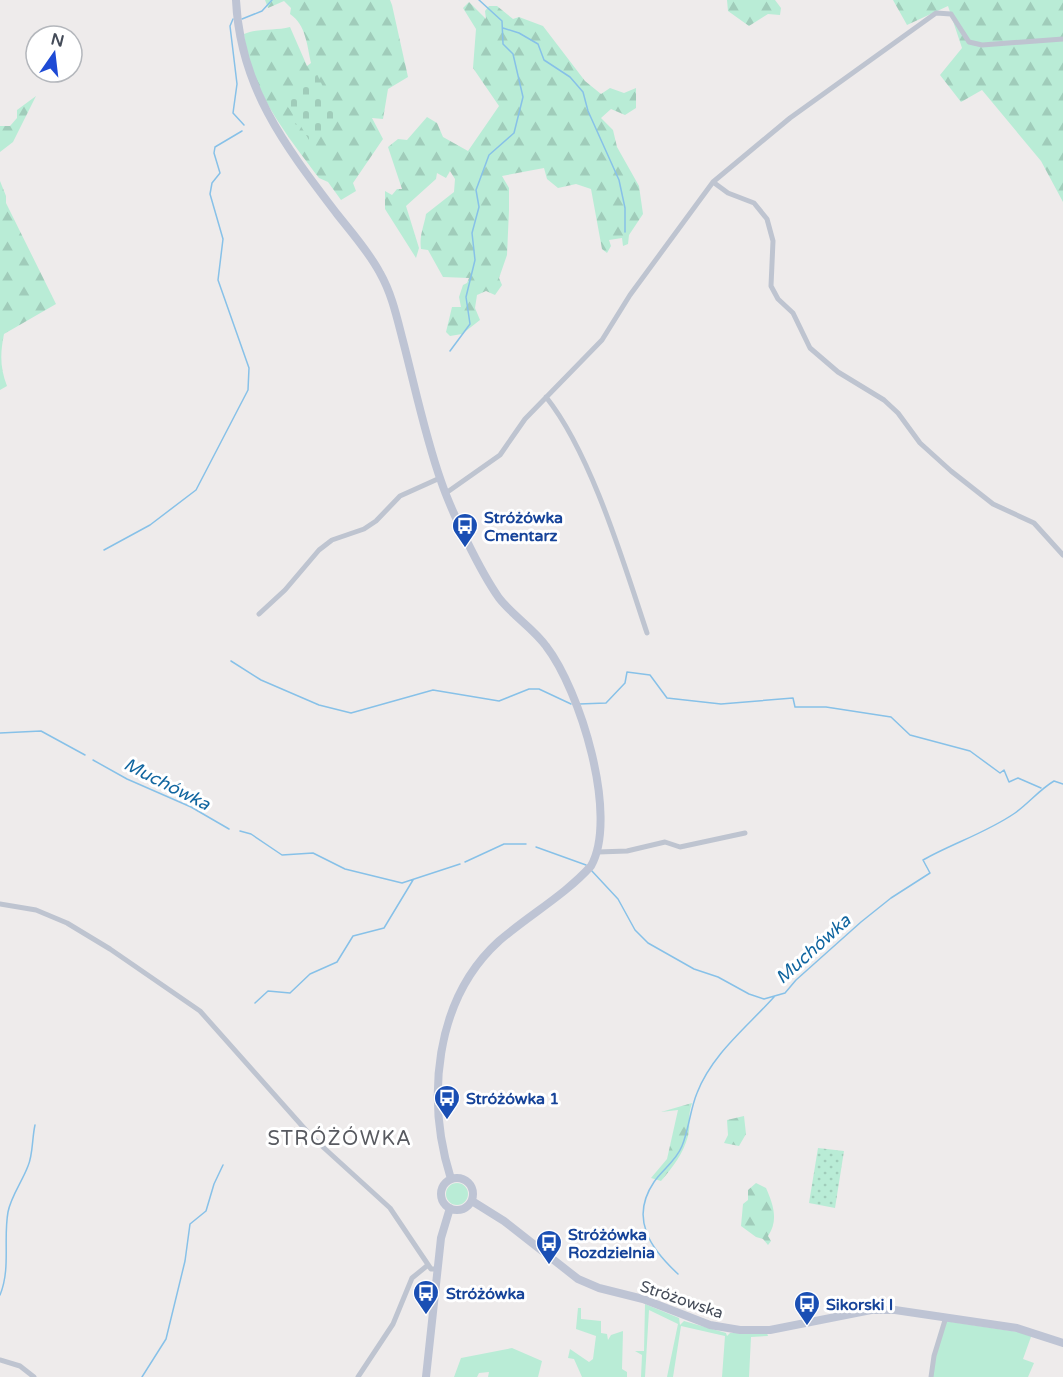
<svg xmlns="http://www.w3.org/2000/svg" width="1063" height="1377" font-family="'Varela Round',sans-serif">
<defs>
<pattern id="forest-firs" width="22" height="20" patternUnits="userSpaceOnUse" patternTransform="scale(1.5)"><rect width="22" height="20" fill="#b9ecd6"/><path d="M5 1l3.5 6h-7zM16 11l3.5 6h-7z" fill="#a0ccba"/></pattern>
<pattern id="cemetery-stones" width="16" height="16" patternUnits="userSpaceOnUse" patternTransform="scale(1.5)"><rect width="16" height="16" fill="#b9ecd6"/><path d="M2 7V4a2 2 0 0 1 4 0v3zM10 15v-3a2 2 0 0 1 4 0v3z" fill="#a0ccba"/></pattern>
<pattern id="park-dots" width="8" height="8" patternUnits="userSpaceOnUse" patternTransform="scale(1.5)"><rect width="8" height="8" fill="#b9ecd6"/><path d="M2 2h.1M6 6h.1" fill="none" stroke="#a0ccba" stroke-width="1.8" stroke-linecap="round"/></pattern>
</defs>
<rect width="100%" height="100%" fill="#eeebeb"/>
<path fill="#b9ecd6" d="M446 1194a11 11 0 1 1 22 0a11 11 0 1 1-22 0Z
M 645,1304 L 679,1318 L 680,1325 L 684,1321 L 726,1333 L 727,1336 L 730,1333 L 767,1333 L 768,1336 L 751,1337 L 749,1377 L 722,1377 L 725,1336 L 681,1326 L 673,1377 L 667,1377 L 678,1324 L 649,1310 L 645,1377 L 641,1377 L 642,1355 L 635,1351 L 644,1351 Z
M 578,1308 L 581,1308 L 581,1319 L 601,1321 L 601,1333 L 607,1334 L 608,1340 L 611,1335 L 623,1331 L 622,1369 L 627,1372 L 627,1377 L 582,1377 L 574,1359 L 568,1358 L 570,1349 L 589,1362 L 593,1359 L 596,1336 L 576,1329 Z
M 945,1321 L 1032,1334 L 1023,1359 L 1034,1363 L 1028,1377 L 932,1377 L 935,1354 Z
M 512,1348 L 542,1361 L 538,1377 L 488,1377 L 489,1372 L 479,1373 L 477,1377 L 454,1377 L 461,1358 Z"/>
<path fill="url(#forest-firs)" d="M 265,0 L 390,0 L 392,5 L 408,77 L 388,89 L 383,119 L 372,118 L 383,139 L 353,183 L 356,191 L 341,200 L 328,182 L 319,178 C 286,134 250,90 244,34 C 257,28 275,31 290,27 L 307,66 L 311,63 C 307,45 306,25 290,14 L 291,8 L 284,1 L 268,8 Z
M 727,0 L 775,0 L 781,8 L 780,15 L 768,14 L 749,26 L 728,11 Z
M 893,0 L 1063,0 L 1063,202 L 1041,161 L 982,90 L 961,102 L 940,75 L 962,48 L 948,6 L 907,25 Z
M 469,2 L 486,19 L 485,11 L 489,6 L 497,6 L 513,19 L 519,17 L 543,26 L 585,81 L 601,94 L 610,88 L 624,93 L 636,88 L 636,108 L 625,115 L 611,109 L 601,118 L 613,130 L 617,147 L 639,186 L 643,214 L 629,235 L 628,244 L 623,246 L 622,238 L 609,240 L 611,246 L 607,253 L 602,249 L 591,189 L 576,184 L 558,188 L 547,179 L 544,168 L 502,176 L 509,188 L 509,210 L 507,255 L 499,278 L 502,285 L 495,295 L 486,291 L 477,295 L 475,308 L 480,320 L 462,334 L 450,336 L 446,332 L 452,307 L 461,307 L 459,297 L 463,285 L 467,283 L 469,278 L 443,277 L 428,250 L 421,249 C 419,235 424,227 426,214 L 454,192 L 455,179 L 450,171 L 446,178 L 437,173 L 436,179 L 406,206 L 419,248 L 416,258 L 385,209 L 385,191 L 392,195 L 397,189 L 402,189 L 388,147 L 398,139 L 407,140 L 427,117 L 437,123 L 443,137 L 468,151 L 499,106 L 473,68 L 476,29 L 463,8 Z
M 36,96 L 13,142 L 0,152 L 0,126 L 10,126 L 17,118 L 17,110 Z
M 0,181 L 6,196 L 6,203 L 56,304 L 4,334 C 0,354 0,368 7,386 L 0,390 Z
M 692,1103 C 687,1117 691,1125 688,1136 C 683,1154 673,1167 661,1181 L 651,1178 L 667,1159 L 678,1110 L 661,1112 Z
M 744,1116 L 746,1134 L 739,1146 L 724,1143 L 728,1135 L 727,1120 Z
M 756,1183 L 766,1188 C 773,1204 779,1220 768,1236 L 771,1241 L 768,1245 L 763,1239 L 756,1237 L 741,1226 L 743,1204 L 748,1200 L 748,1190 Z"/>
<path fill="url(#cemetery-stones)" d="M 317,74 L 330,102 L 342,116 L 309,140 L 299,123 L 296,125 L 291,117 L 294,115 L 282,99 Z"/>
<path fill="url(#park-dots)" d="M 818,1148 L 844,1151 L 835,1208 L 809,1203 Z"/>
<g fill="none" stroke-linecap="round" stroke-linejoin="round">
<path stroke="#87c1e8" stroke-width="1.5" d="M 233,19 L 230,26 L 237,84 L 233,113 L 244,125
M 242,19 L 262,11 L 272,0
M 503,28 L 519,33 L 538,44 L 544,60 L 570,77 L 583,92 L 588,111 L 619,180 L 625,208 L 625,232
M 450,351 L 470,324 L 466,297 L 475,260 L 472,233 L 479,207 L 476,190 L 489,155 L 514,133 L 523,97 L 513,54 L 503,44 L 502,21 L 479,0
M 104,550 L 150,525 L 196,490 L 248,390 L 249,368 L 218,280 L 223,239 L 210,194 L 212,183 L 220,173 L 214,153 L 215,147 L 242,131
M 231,661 L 261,680 L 319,705 L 351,713 L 433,690 L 499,701 L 529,689 L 539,689 L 571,704
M 579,704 L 606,703 L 625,683 L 627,672 L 650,675 L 667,698 L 721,704 L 793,698 L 795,707 L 826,707 L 891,717 L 910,735 L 970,751 L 1000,773 L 1004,770 L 1009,782 L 1018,778 L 1041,788
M 0,733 L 41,731 L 85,755
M 93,760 L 127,779 L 191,807 L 229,829
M 240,831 L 251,834 L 282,855 L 313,853 L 345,869 L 402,883 L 460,864
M 536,847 L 586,865
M 465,862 L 504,844 L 526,844
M 591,870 L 618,899 L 635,930 L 648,943 L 694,969 L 718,977 L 749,994 L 764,999 L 785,993 L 796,980 L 861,922 L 891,898 L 930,873 L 923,860 C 953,843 986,833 1015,813 C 1029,803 1039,790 1054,781 L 1063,784
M 255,1003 L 268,991 L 290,993 L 310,974 L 337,962 L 353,936 L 384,928 L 413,880
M 678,1274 C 651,1249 629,1219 654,1182 C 662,1170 676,1161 682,1146 C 689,1129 690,1110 697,1093 C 712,1054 747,1027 774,997
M 0,1295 C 11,1268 3,1240 8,1212 C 11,1196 22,1182 28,1166 C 33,1155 32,1138 35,1125
M 142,1377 L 166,1339 L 185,1261 L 190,1224 L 206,1211 L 214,1184 L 223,1165"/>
<path stroke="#bec4d0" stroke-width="5" d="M 713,182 L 728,193 L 754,203 L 767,219 L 773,241 L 771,286 L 778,299 L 793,313 L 810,348 L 838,372 L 884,400 L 898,413 L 920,443 L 951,471 L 993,504 L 1034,523 L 1063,555
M 546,397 C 591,453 624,564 647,633
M 446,493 L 500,455 L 525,419 L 602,340 L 630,295 L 713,182 L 790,118 L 936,13 L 951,14 L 969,42 L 982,45 L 1063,39
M 259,614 L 285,590 L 319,550 L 332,540 L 364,529 L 376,521 L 400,496 L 440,478
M 598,852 L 627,851 L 665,842 L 680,847 L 745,833
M 0,904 L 36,910 L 67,923 L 110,949 L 200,1011 L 312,1137 L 390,1208 L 431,1269 L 438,1269
M 0,1360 L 20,1366 L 34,1377
M 358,1377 L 393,1324 L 412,1278 L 428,1265
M 931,1377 L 934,1356 L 946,1317"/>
<path stroke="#bec4d4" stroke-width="8" d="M 236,0 C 240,88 286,147 337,214 C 352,233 369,252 380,273 C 392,294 397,318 403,341 C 415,387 425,436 441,481 C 452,513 480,571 499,598 C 513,616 533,628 546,646 C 580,690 619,816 591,866 C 565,895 529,915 499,941 C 434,1000 426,1100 451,1179
M441 1194a16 16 0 1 1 32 0a16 16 0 1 1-32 0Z
M 472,1201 L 504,1221 L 578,1279 L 599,1288 L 643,1299 L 710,1325 L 740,1330 L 770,1330 L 871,1310 L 895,1310 L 1017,1328 L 1063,1343
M 426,1377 L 441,1238 L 450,1208"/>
</g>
<defs>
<symbol id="bus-pin" viewBox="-11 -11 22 30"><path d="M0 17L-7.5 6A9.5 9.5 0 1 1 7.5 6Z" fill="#1a4fb4" stroke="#fff"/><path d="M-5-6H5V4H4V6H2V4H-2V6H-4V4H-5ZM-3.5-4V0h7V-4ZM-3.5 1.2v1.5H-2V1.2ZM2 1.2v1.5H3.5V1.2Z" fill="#fff"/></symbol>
</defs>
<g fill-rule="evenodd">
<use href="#bus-pin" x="450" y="511" width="30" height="40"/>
<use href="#bus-pin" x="432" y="1083" width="30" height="40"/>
<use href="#bus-pin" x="534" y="1228" width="30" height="40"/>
<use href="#bus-pin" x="411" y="1278" width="30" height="40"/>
<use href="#bus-pin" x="792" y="1289" width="30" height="40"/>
</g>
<g text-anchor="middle" stroke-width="6" stroke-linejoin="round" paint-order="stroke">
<g font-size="16" font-weight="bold" fill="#164399" stroke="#fff" text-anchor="start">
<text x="484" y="523">Stróżówka<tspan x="484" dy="18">Cmentarz</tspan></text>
<text x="466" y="1104">Stróżówka 1</text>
<text x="568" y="1240">Stróżówka<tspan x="568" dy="18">Rozdzielnia</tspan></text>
<text x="446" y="1299">Stróżówka</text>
<text x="826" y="1310">Sikorski I</text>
</g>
<g font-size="16" fill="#444b58" stroke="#fff">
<text transform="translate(682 1299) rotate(19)" y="6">Stróżowska</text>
</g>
<g font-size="18" font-style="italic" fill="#10659f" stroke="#fff">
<text transform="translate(167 784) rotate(27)" y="6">Muchówka</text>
<text transform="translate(813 949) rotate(-42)" y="6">Muchówka</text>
</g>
<g font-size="20" letter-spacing="1.5" fill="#585a60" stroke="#fff">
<text x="340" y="1145">STRÓŻÓWKA</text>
</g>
</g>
<g transform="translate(54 54) rotate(14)"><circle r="28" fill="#ffffff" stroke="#b4b7bc" stroke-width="1.5"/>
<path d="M0-4.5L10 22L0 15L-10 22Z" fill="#1e4ad5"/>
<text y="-9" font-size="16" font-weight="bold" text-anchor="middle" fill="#444b58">N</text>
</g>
</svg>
